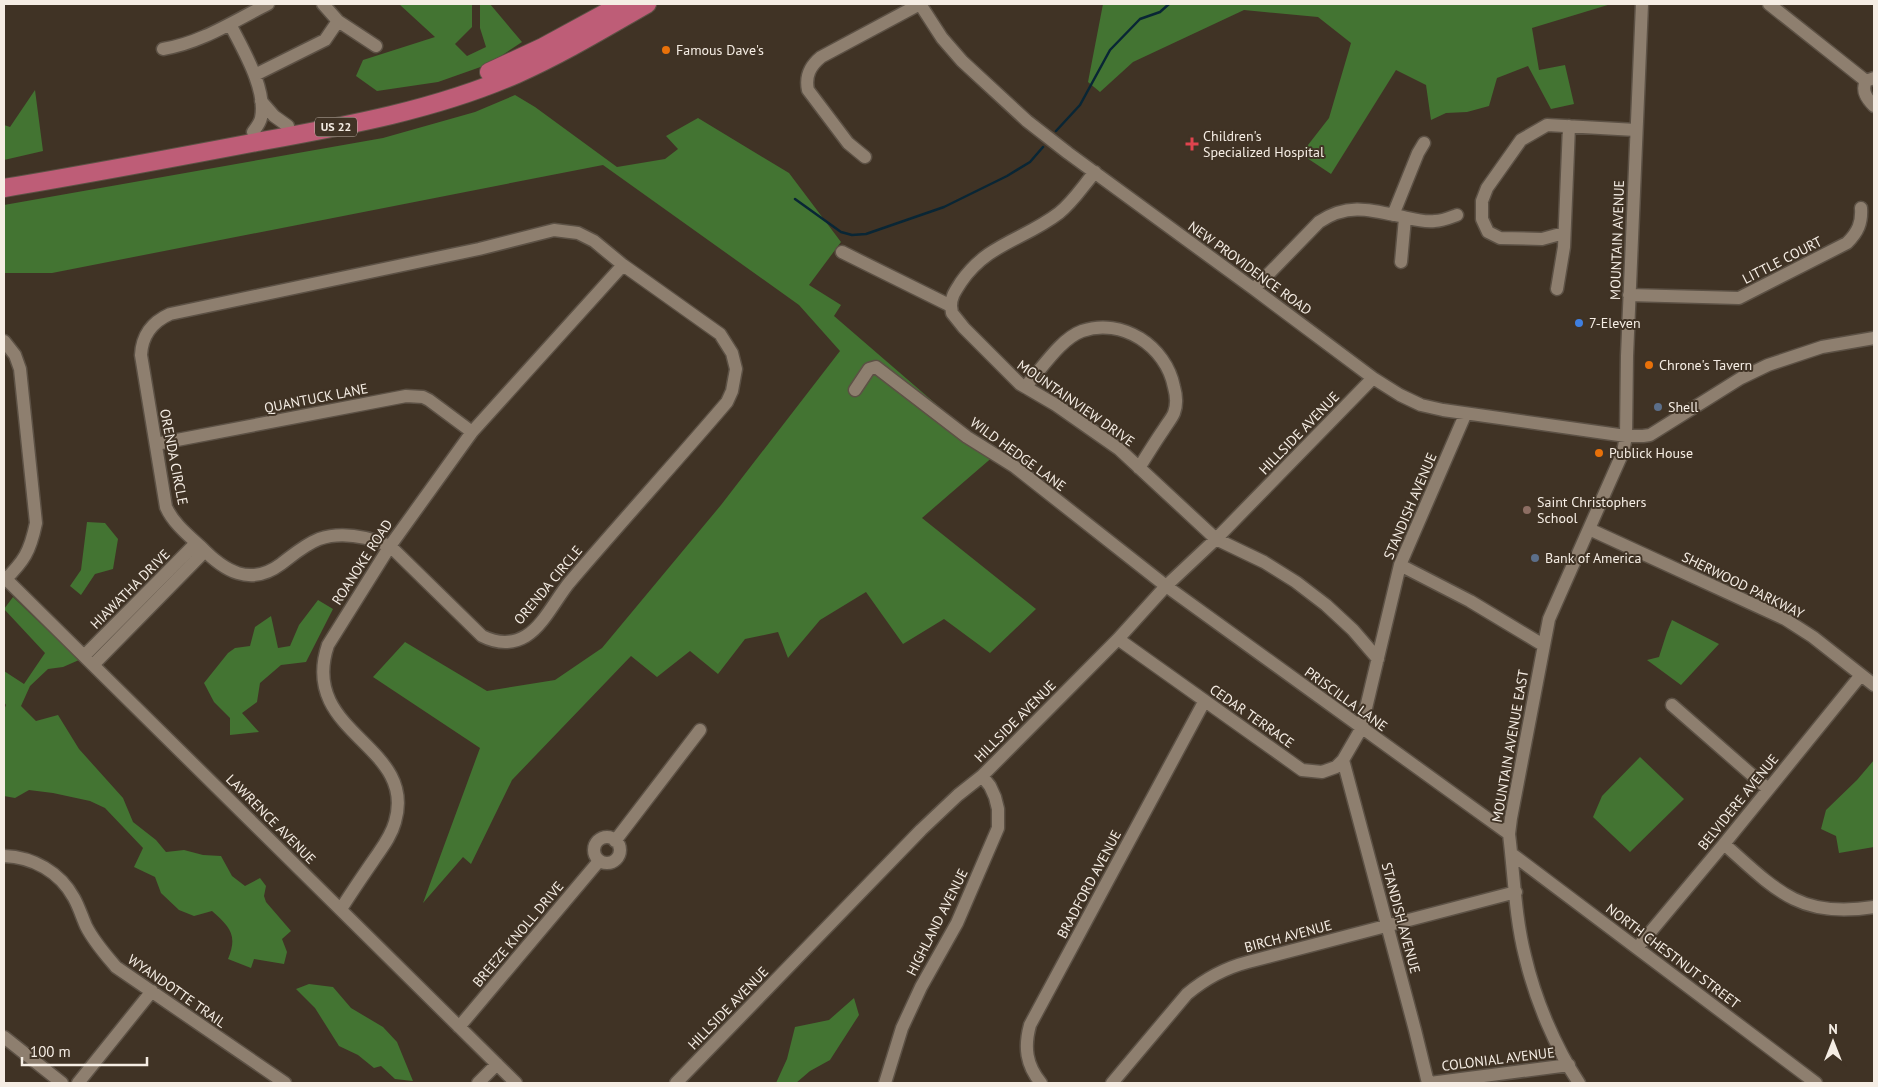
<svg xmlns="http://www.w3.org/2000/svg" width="1878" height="1087" font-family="'PT Sans',sans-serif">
<rect width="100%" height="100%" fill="#403325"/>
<path fill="#437432" d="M 399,4 L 472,4 L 472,27 L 455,44 L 467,56 L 486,47 L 480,28 L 480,4 L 490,4 L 522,42 L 489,64 L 438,82 L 377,91 L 356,76 L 363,60 L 435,37 Z
M 1103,4 L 1611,4 L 1532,28 L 1539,70 L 1565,65 L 1574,104 L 1551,109 L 1528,66 L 1497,78 L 1489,106 L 1467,112 L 1446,113 L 1431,120 L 1426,85 L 1396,70 L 1331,174 L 1301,154 L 1329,118 L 1351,43 L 1318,17 L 1244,10 L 1133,62 L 1100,92 L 1088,82 Z
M 35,90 L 43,151 L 4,160 L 4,125 L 10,127 Z
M 515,95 L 535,107 L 617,167 L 665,159 L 678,149 L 666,136 L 698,118 L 789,173 L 841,242 L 809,285 L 841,305 L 834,316 L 995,455 L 922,518 L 1036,609 L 990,653 L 944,619 L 903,644 L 866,592 L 820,620 L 788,658 L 778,632 L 745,639 L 718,674 L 690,651 L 657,677 L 631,656 L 512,780 L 471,864 L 463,857 L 423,903 L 480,748 L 373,677 L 405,642 L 487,691 L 555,680 L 602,648 L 721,505 L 840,351 L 799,305 L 603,165 L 52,273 L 4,273 L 4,205 L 383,138 L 475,112 Z
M 87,522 L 105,523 L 118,539 L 113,569 L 95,574 L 81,595 L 70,586 L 81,570 Z
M 13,597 L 79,660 L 63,667 L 48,669 L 30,686 L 21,706 L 36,721 L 58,715 L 79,749 L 123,798 L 133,822 L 156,840 L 166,852 L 184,850 L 203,855 L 221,856 L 232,876 L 245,886 L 260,878 L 266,886 L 264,896 L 266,902 L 291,931 L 282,939 L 287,952 L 284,964 L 254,959 L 251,968 L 228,959 C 238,935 230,927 212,911 L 194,916 L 179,910 L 161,893 L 155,877 L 134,867 L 143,848 L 105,808 L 90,801 L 53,793 L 29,790 L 15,798 L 4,796 L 4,710 L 6,705 L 4,702 L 4,671 L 24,684 L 45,653 L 4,609 Z
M 318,600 L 333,609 L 306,662 L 281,665 L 260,683 L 257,702 L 242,713 L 259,732 L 230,735 L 230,718 L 214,702 L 204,683 L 228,653 L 235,648 L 250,646 L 255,627 L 271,616 L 278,648 L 290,646 L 299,625 Z
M 1672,620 L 1719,644 L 1681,685 L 1647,660 L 1659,657 L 1667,632 Z
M 1640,757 L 1684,799 L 1630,852 L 1593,817 L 1602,796 Z
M 1874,760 L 1874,847 L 1839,853 L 1836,836 L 1821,829 L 1826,810 L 1857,780 Z
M 309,984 L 333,987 L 351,1008 L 383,1027 L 397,1042 L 413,1081 L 395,1079 L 381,1066 L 374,1068 L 358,1055 L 339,1046 L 315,1008 L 296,989 Z
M 854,998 L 859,1015 L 830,1060 L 810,1071 L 796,1083 L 776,1083 L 787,1059 L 795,1027 L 829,1020 Z"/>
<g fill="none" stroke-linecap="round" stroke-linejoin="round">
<path stroke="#092635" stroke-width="2.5" d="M 1056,131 L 1080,105 L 1110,50 L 1140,19 L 1160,12 L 1169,4
M 795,199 L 841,232 L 852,235 L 866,234 L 944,207 L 1007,176 L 1030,162 L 1043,147"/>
<defs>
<path id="minor" d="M 323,4 L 338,21 L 376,46
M 920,4 L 942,38 L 962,61 L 1027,121 L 1068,153 L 1254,289 L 1373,378 L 1400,395 L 1421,405 L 1443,410 L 1626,436 L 1643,436 L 1650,435 L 1741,378 L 1768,365 L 1822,347 L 1874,338
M 1769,4 L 1866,81
M 230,24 C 243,50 267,89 261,118 C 260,123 256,128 253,132
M 163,49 C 201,43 234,21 268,4
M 255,75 L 325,40 L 338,21
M 1874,78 L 1866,81 C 1861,91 1867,99 1874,106
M 261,101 L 274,116 L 288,126
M 865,157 L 848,143 L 808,90 C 805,76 810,66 821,57 L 920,4
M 1393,215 L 1418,153 L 1424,143
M 554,230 L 578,233 L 594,241 L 623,265 L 720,334 L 732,353 L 736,369 L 732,391 L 727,402 C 675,463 621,522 569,583 C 556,599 543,626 526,636 C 511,645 496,643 482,636 L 390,546 C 368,537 343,531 319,539 C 304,545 293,555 281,564 C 250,587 224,571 201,547 C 188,535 173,523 166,507 L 141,355 C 142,335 152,322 170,314 L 479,249 Z
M 1564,233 L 1542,239 L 1500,238 L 1488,232 L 1482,219 L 1482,201 L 1487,188 L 1521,140 L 1547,125 L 1636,130
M 842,252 L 951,306 L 952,313 L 964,328 L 1020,384 L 1056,405 L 1119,449 L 1216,539 L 1264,562 L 1296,582 L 1326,605 L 1353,630 L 1378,659
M 1401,262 L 1405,218
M 1254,289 L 1319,222 C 1349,201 1375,211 1408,218 C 1416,220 1426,222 1435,221 C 1442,221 1449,218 1457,215
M 1557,289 L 1564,247 L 1569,126
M 1629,295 L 1739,298 L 1847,243 C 1858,232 1862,223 1861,208
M 951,306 C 951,296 956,290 961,282 C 988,243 1024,240 1059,213 C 1073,202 1083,186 1095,172
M 4,341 L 15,355 L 20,369 L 36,523 C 30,552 24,561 4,581
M 1025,387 C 1041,370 1060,339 1082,331 C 1122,317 1166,346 1174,387 C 1176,394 1177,405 1174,413 C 1172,418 1167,424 1164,429 C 1155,442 1147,455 1139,468
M 855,390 L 869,369 L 876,367 L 967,437 L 1015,467 L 1166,586 L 1509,834
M 156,444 L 406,396 L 423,397 L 429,400 L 472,432
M 1589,529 L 1785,619 L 1813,637 L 1874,685
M 1400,565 L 1470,601 L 1543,645
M 4,577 L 516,1083
M 1118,639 L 1302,770 L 1322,772 L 1336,767 L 1343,760 L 1361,729 L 1400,565 L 1465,415
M 84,656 L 196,543
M 93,665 L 205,551
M 1672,705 L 1768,789
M 1343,760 L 1415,1030 L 1428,1083
M594 850a13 13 0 1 1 26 0a13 13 0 1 1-26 0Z
M 615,841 L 700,730
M 1724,844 C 1746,863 1768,886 1794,899 C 1818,911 1849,911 1874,907
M 1512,854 L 1816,1083
M 4,856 C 33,857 60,872 74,898 C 79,907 82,917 86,926 C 94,942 105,954 116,967 L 285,1083
M 341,909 C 351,893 362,877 373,861 C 381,849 391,837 395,822 C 418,744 298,734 328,645 L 390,546 L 472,432 L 623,265
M 1637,948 L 1724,844 L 1861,675
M 459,1027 L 599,861
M 4,1037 L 62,1083
M 78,1083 L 152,991
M 478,1083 L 497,1064
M 676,1083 L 921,830 L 958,795 L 982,776 L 1118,639 L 1166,586 L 1216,539 L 1373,378
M 885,1083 L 902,1028 L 921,987 L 957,923 L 998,828 L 998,809 L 995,797 L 990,786 L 982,776
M 1041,1083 C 1026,1065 1024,1047 1030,1025 L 1204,702
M 1112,1083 L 1187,994 C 1206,978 1225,968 1248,962 L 1516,892
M 1430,1083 L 1569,1065
M 1579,1083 C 1555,1047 1535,999 1525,956 C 1515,917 1514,874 1509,834 L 1511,818 L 1549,619 L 1623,452 L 1626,436 L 1627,356 L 1642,4"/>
<path id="highway" d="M 489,72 L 543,47 L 622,4
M 4,188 C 88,174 173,158 257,142 C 345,126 435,110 517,74 C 562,54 605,28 647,4"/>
</defs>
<use href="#minor" stroke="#5c5145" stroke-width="15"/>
<use href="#highway" stroke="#5c5145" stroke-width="20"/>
<use href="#minor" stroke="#8e7f6f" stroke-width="12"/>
<use href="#highway" stroke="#be5d77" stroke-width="18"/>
</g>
<g fill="#e8710a" stroke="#403325" stroke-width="2">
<circle cx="666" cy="50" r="5"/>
<circle cx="1649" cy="365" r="5"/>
<circle cx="1599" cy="453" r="5"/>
</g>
<path fill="#e0444e" stroke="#403325" stroke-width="2" d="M1189.5 136.5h5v5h5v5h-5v5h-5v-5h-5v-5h5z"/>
<circle fill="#3f7fe0" stroke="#403325" stroke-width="2" cx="1579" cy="323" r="5"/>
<g fill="#5c6f8a" stroke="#403325" stroke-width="2">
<circle cx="1658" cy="407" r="5"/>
<circle cx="1535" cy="558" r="5"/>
</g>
<circle fill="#8d6e63" stroke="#403325" stroke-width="2" cx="1527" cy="510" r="5"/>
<g text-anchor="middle" stroke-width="4" stroke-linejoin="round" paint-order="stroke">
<rect fill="#403325" stroke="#bfb5ab" stroke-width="1" x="315" y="117.5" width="42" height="19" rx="4"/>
<g font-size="12" font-weight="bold" fill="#f5ede4">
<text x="336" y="131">US 22</text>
</g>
<g font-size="14" fill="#f5ede4" stroke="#403325" text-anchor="start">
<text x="676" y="55">Famous Dave's</text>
<text x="1203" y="141">Children's<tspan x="1203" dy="16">Specialized Hospital</tspan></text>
<text x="1589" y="328">7-Eleven</text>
<text x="1659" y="370">Chrone's Tavern</text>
<text x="1668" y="412">Shell</text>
<text x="1609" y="458">Publick House</text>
<text x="1537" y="507">Saint Christophers<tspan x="1537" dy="16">School</tspan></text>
<text x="1545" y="563">Bank of America</text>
</g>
<g font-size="14" fill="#f5ede4" stroke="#403325">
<text transform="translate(1617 240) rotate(-88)" y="5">MOUNTAIN AVENUE</text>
<text transform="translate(1782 260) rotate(-27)" y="5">LITTLE COURT</text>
<text transform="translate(1250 268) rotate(36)" y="5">NEW PROVIDENCE ROAD</text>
<text transform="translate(316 398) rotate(-11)" y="5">QUANTUCK LANE</text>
<text transform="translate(1076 403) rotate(35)" y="5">MOUNTAINVIEW DRIVE</text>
<text transform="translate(1299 433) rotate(-46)" y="5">HILLSIDE AVENUE</text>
<text transform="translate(1018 454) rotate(36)" y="5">WILD HEDGE LANE</text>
<text transform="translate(174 457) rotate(79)" y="5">ORENDA CIRCLE</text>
<text transform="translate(1410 506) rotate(-67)" y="5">STANDISH AVENUE</text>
<text transform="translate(362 562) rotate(-57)" y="5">ROANOKE ROAD</text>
<text transform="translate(548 585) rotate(-50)" y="5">ORENDA CIRCLE</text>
<text transform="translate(1743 585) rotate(26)" y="5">SHERWOOD PARKWAY</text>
<text transform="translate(130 589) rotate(-45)" y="5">HIAWATHA DRIVE</text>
<text transform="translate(1346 699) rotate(36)" y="5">PRISCILLA LANE</text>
<text transform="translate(1252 716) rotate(35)" y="5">CEDAR TERRACE</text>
<text transform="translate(1015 721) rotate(-45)" y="5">HILLSIDE AVENUE</text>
<text transform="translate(1510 746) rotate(-80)" y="5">MOUNTAIN AVENUE EAST</text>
<text transform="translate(1738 802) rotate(-51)" y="5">BELVIDERE AVENUE</text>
<text transform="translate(271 819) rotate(45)" y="5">LAWRENCE AVENUE</text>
<text transform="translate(1089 884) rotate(-62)" y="5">BRADFORD AVENUE</text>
<text transform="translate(1401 918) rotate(75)" y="5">STANDISH AVENUE</text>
<text transform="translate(937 922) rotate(-63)" y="5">HIGHLAND AVENUE</text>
<text transform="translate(518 934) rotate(-50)" y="5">BREEZE KNOLL DRIVE</text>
<text transform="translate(1288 936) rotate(-15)" y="5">BIRCH AVENUE</text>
<text transform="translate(1673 956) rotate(37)" y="5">NORTH CHESTNUT STREET</text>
<text transform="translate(177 991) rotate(35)" y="5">WYANDOTTE TRAIL</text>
<text transform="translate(728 1008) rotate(-46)" y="5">HILLSIDE AVENUE</text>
<text transform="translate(1498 1059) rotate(-7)" y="5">COLONIAL AVENUE</text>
</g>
</g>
<rect width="1878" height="1087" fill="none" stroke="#f5ede4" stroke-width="10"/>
<g transform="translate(1833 1042)" stroke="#403325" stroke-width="4" paint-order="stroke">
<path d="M0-4L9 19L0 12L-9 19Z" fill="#f5ede4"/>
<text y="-8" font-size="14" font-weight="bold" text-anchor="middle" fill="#f5ede4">N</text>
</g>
<path d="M22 1057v8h125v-8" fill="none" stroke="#f5ede4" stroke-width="2.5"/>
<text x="30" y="1057" font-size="15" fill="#f5ede4" stroke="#403325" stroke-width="4" paint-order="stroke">100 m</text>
</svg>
